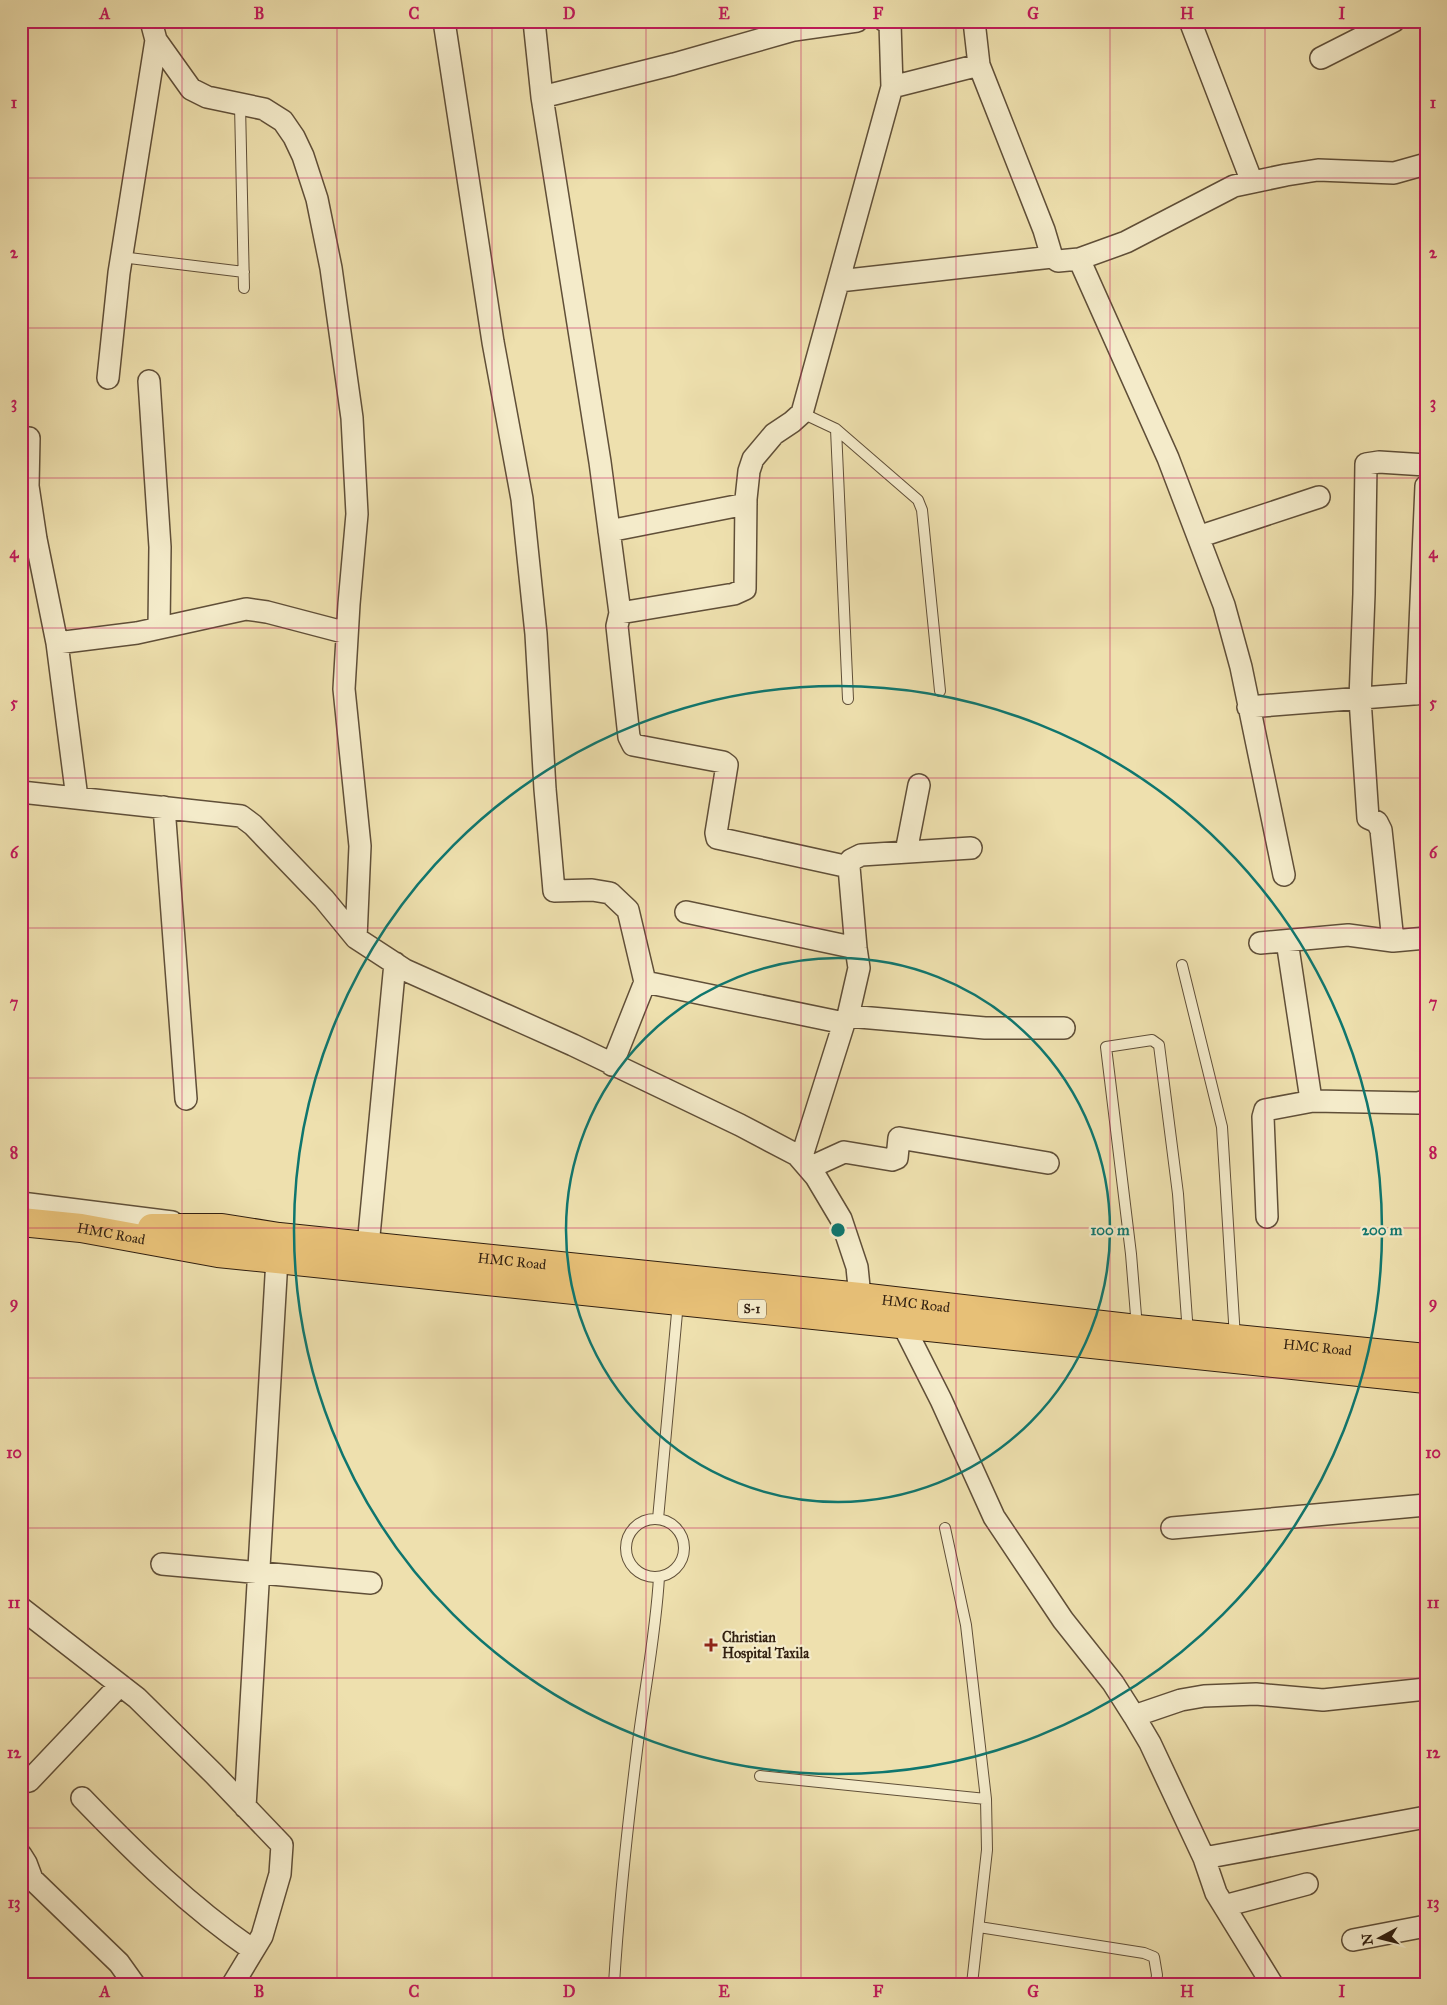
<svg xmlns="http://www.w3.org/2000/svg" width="1447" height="2005" font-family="'IM FELL Great Primer',serif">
<rect width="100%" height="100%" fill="#eee0ae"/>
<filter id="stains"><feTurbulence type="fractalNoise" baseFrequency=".004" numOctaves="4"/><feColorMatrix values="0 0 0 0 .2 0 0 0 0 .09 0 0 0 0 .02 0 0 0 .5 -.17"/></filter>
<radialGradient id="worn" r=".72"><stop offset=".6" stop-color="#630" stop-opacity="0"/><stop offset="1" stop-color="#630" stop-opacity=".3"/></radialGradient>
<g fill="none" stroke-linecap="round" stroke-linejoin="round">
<defs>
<path id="service" d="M 240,105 L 244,288
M 121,257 L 244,272
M 802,413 L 836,429 L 918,500 L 922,510 L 940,691
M 836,429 L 848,699
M 1182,965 L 1222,1127 L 1235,1338
M 1137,1328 L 1131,1254 L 1106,1047 L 1152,1040 L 1159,1045 L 1178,1194 L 1188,1334
M 658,1519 L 678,1302
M626 1548a29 29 0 1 1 58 0a29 29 0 1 1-58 0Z
M 945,1528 L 966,1625 L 986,1799 L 987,1850 L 972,1984
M 760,1776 L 986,1799
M 979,1927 L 1144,1953 L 1154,1957 L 1157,1975 L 1156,1984
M 614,1984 C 619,1903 628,1822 638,1742 C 645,1687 656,1632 659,1577"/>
<path id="minor" d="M 151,21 L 156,40 L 191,89 L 207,97 L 264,109 L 283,121 L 294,137 L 303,156 L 317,199 L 331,268 L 352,418 L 357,514 L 349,604 L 344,689 L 360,846 L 356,938
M 444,21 L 493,342 L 522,499 L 536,634 L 545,789 L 554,891 L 592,890 L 610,893 L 628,910 L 645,982 L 612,1065
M 534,21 L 542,97 L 600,462 L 620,613 L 617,626 L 629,737 L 633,745 L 723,762 L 727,765 L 716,833 L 717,838 L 849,867
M 885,21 L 890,23 L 892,87
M 974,21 L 979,65 L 1044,230 L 1052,257 L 1058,261 L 1079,259 L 1126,242 L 1234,186 L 1286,175 L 1318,170 L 1394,173 L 1426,164
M 1190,21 L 1252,182
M 1321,58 L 1394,21
M 542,97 L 674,64 L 794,30 L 857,21
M 1079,259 L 1168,458 L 1224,605 L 1241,667 L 1284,875
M 839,281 L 1052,257
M 108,378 L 119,273 L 156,40
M 149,381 L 160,547 L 159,628
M 29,438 L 28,486 L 36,539 L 57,643 L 77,798
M 609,531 L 746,504
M 1198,537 L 1319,497
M 620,613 L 734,594 L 745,589 L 746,499 L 749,471 L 753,459 L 774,434 L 792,422 L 802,413 L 892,87 L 979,65
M 57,643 L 137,633 L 246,609 L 267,612 L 347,633
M 1417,694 L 1426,486
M 1248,707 L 1426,693
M 21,792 L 241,816 L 253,825 L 324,899 L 356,938 L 405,970 L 573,1045 L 740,1125 L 797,1155 L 816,1177 L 841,1219 L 857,1267 L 860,1297
M 164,807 L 186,1099
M 906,852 L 919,785
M 686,912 L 856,948
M 1287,941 L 1310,1093 L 1313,1101 L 1418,1103 L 1426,1101
M 1393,941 L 1381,830 L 1377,822 L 1368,818 L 1360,699 L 1364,594 L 1366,464 L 1379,462 L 1426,465
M 1260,943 L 1348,935 L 1393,941 L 1426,938
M 645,982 L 844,1023
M 848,1016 L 985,1028 L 1064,1028
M 801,1159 L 844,1023 L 848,1016 L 859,968 L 856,948 L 849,867 L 851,860 L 861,855 L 971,848
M 809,1168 L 844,1152 L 892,1160 L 897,1158 L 899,1138 L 1048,1163
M 21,1203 L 172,1222
M 1267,1217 L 1263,1117 L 1265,1110 L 1313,1101
M 368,1246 L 395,963
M 898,1315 L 941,1400 L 994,1517 L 1063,1620 L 1113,1683 L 1134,1716 L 1150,1743 L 1204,1858 L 1216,1893 L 1272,1984
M 1172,1528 L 1426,1505
M 162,1564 L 371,1583
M 21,1608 L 137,1698 L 214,1774 L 282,1845 L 280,1874 L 262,1936 L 233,1984
M 1134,1716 L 1181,1700 L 1204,1696 L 1256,1694 L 1323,1700 L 1426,1689
M 21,1782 L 29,1781 L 120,1685
M 82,1798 C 135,1853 190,1907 253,1950
M 245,1807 L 277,1259
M 21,1855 L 26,1863 L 32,1879 L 119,1963 L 134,1984
M 1204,1858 L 1426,1817
M 1224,1906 L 1307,1884
M 1353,1940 L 1426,1926"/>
<g id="primary">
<path id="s1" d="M 21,1222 L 81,1228 L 218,1253 L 1426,1379"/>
<path id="s2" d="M 152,1228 L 222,1228 L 279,1237 L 860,1297 L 1137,1329 L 1426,1358"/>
</g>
</defs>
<use href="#service" stroke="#604f38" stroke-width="12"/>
<use href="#minor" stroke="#604f38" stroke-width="24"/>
<use href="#primary" stroke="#311f10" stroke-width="30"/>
<use href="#service" stroke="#f4ebca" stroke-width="10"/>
<use href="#minor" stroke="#f4ebca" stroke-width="21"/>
<use href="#primary" stroke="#e7c077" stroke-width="28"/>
</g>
<path fill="none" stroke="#c2185b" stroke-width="1" stroke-opacity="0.55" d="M 182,21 L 182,1984M 337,21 L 337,1984M 492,21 L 492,1984M 646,21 L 646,1984M 801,21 L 801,1984M 956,21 L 956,1984M 1110,21 L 1110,1984M 1265,21 L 1265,1984M 21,178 L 1426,178M 21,328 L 1426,328M 21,478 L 1426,478M 21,628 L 1426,628M 21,778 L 1426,778M 21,928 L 1426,928M 21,1078 L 1426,1078M 21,1228 L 1426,1228M 21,1378 L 1426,1378M 21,1528 L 1426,1528M 21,1678 L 1426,1678M 21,1828 L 1426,1828"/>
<g fill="none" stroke="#0f766e" stroke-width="2.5">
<circle cx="838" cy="1230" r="272"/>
<circle cx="838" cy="1230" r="544"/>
</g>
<path fill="#8f2418" stroke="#f4ebca" stroke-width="2" d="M708.5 1637.5h5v5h5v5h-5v5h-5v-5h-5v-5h5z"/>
<g text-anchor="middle" stroke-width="4.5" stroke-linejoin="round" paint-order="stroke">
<rect fill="#f4ebca" stroke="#6c5c48" stroke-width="1" x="738" y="1299.5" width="28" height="19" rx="4"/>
<g font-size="12" font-weight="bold" fill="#311f10">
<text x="752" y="1313">S-1</text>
</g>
<g font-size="14" fill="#311f10" stroke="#f4ebca">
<text dy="5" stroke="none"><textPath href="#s1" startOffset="91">HMC Road</textPath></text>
<text dy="5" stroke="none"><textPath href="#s2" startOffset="362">HMC Road</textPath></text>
<text dy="5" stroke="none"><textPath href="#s2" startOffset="768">HMC Road</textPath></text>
<text dy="5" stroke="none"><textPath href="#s2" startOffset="1172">HMC Road</textPath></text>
</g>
<g font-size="14" font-weight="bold" fill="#311f10" stroke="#f4ebca" text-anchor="start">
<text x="722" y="1642">Christian<tspan x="722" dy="16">Hospital Taxila</tspan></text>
</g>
</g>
<circle cx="838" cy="1230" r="8" fill="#0f766e" stroke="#f4ebca" stroke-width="2.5"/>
<g font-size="15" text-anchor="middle" font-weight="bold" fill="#0f766e" stroke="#f4ebca" stroke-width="4.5" stroke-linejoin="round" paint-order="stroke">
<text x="1110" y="1235">100 m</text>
<text x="1382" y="1235">200 m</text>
</g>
<rect width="1447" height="2005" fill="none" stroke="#eee0ae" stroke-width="55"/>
<g transform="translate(1380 1938) rotate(263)" stroke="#f4ebca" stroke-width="4" paint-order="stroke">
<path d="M0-4L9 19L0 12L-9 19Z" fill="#311f10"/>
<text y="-8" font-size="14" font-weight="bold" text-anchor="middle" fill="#311f10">N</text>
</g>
<rect x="28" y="28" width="1392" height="1950" fill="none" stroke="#c2185b" stroke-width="2"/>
<g font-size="16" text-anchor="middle" font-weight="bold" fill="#c2185b">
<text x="105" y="19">A</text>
<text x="259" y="19">B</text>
<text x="414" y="19">C</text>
<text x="569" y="19">D</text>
<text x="724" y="19">E</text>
<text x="878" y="19">F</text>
<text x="1033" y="19">G</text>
<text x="1187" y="19">H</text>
<text x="1342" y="19">I</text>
<text x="14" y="108">1</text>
<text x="1433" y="108">1</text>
<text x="14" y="258">2</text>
<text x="1433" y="258">2</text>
<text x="14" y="408">3</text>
<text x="1433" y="408">3</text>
<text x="14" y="558">4</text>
<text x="1433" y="558">4</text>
<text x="14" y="708">5</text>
<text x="1433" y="708">5</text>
<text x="14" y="858">6</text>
<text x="1433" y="858">6</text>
<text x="14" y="1008">7</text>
<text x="1433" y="1008">7</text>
<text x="14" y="1158">8</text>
<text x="1433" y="1158">8</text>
<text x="14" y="1308">9</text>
<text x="1433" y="1308">9</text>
<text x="14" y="1458">10</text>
<text x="1433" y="1458">10</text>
<text x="14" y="1608">11</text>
<text x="1433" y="1608">11</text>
<text x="14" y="1758">12</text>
<text x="1433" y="1758">12</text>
<text x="14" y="1908">13</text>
<text x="1433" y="1908">13</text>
<text x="105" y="1997">A</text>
<text x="259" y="1997">B</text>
<text x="414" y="1997">C</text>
<text x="569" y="1997">D</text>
<text x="724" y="1997">E</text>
<text x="878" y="1997">F</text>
<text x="1033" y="1997">G</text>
<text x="1187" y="1997">H</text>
<text x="1342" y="1997">I</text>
</g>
<rect width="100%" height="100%" filter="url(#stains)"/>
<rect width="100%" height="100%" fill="url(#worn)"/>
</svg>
